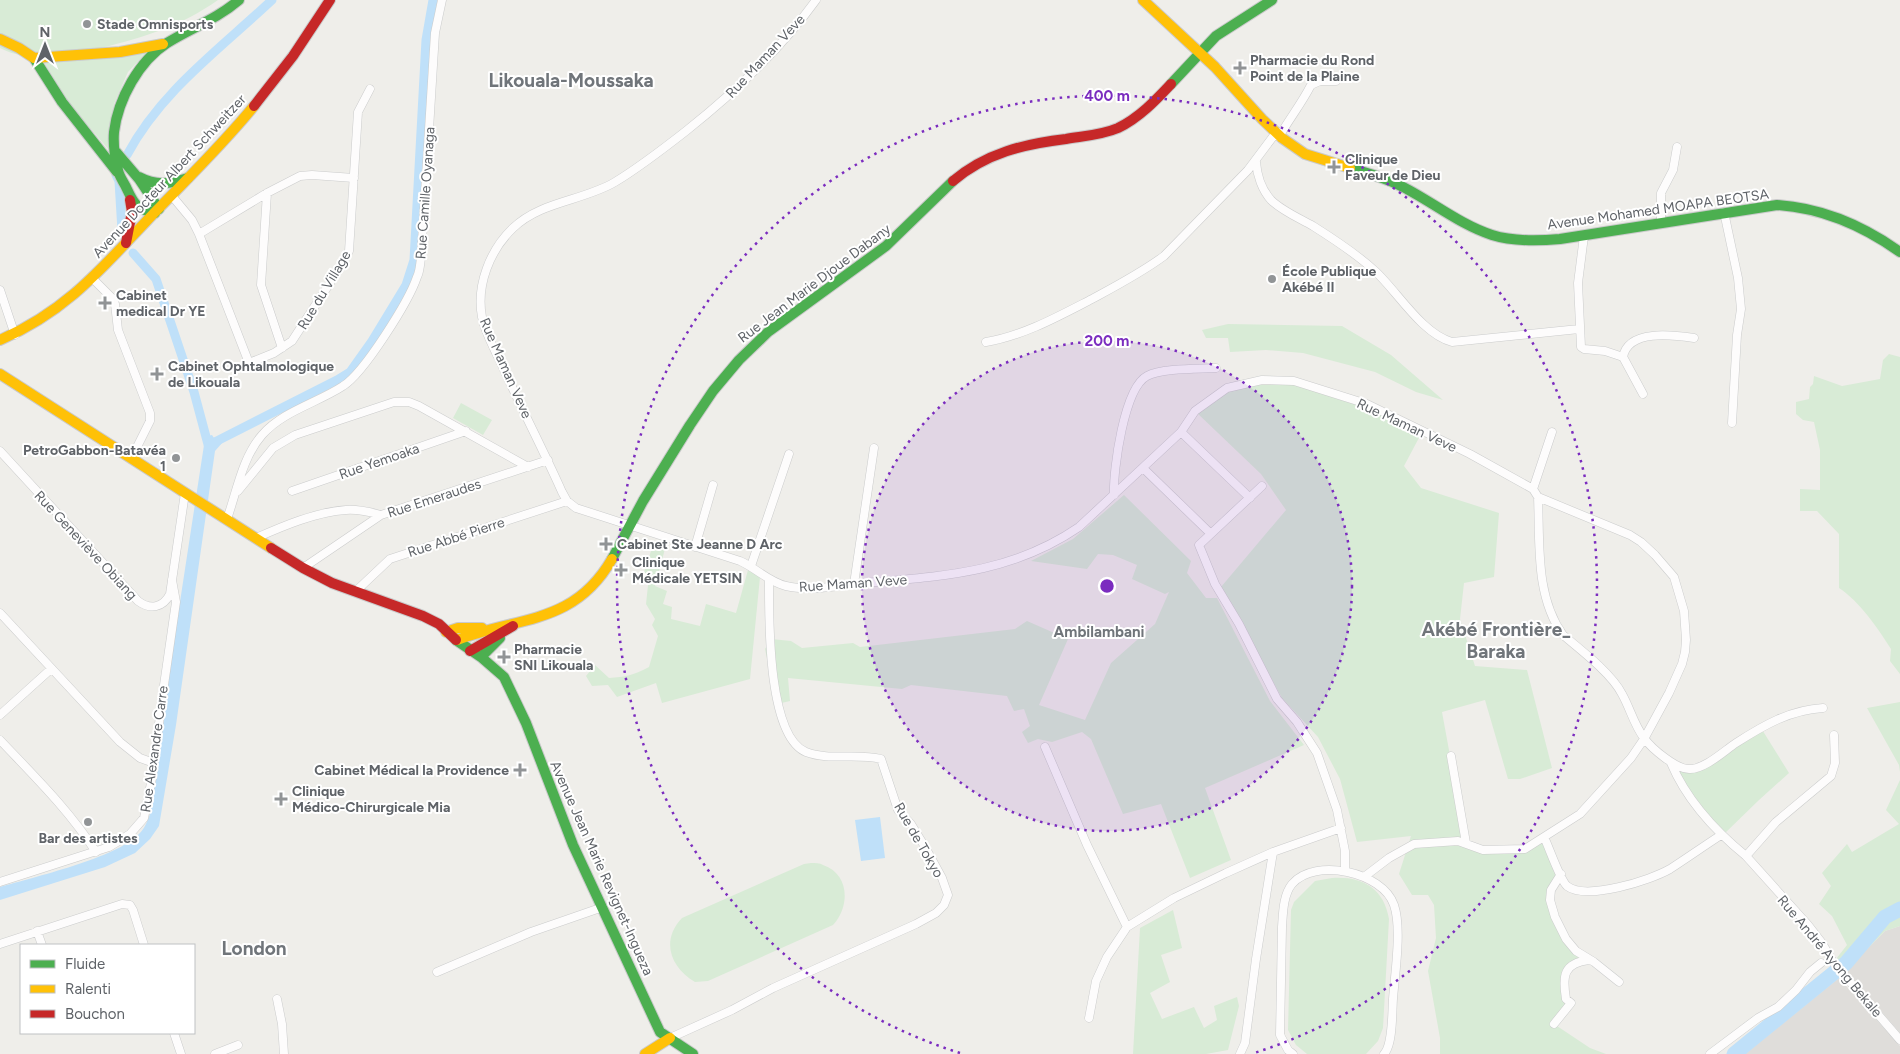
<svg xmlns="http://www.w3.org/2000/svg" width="1900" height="1054" font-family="Figtree,sans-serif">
<rect width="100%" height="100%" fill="#efeeea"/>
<path fill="#dfddda" d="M 1900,926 L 1900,1033 L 1846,970 L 1885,931 Z
M 1839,978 L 1900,1046 L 1900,1054 L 1745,1054 Z"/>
<path fill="#d8ebd6" d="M 0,0 L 218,0 C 181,26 145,37 101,48 C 90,51 76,57 64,57 C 43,59 19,58 0,48 Z
M 149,50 L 128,72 L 114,104 L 109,150 L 67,101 L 44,62 Z
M 1228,324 L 1342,326 L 1391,355 L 1443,400 L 1416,392 L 1375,372 L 1303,353 L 1266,350 L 1230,352 L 1228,338 L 1206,338 L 1202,330 Z
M 1889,354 L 1900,357 L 1900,674 L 1890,661 L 1891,649 C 1878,628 1859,601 1839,588 L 1839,534 L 1817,511 L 1800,511 L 1800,489 L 1820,490 L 1820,450 L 1814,422 L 1803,420 L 1796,414 L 1796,402 L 1809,399 L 1810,387 L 1813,384 L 1814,376 L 1842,386 L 1880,379 L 1883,360 Z
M 1262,380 L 1294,381 L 1355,400 L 1421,434 L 1404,466 L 1421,488 L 1499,513 L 1494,577 L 1464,583 L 1460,619 L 1475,666 L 1527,670 L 1552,768 L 1520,779 L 1508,779 L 1485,700 L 1442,712 L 1466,843 L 1483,850 L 1525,849 L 1544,837 L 1561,874 L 1550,900 L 1566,939 L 1589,960 L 1573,964 L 1563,984 L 1571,1003 L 1554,1024 L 1590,1048 L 1606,1054 L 1440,1054 L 1440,1038 L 1428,971 L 1436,938 L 1434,905 L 1428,895 L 1412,895 L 1399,874 L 1411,836 L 1357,842 L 1340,779 L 1318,737 L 1282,698 L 1221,587 L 1286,510 L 1261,474 L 1195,411 L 1227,388 Z
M 461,403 L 492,420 L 483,435 L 453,418 Z
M 1124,495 L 1191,561 L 1187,573 L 1206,598 L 1217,598 L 1270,701 L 1304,745 L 1205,788 L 1231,860 L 1190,878 L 1161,804 L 1123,814 L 1091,739 L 1082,732 L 1052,742 L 1038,739 L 1028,743 L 1022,732 L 1030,726 L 1024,709 L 1014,711 L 1007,696 L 911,685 L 902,689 L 788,678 L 790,701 L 777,704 L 765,649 L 771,639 L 791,641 L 802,648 L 853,643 L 860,647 L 1015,629 L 1027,621 L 1068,639 L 1039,705 L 1085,720 L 1111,663 L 1155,624 L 1169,592 L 1165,594 L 1132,579 L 1137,565 L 1113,555 L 1098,554 L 1087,569 L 1031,561 L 1073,539 Z
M 654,542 L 666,545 L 655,586 L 667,591 L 663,604 L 672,607 L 671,619 L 700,626 L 706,604 L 736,613 L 748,570 L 760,577 L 750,679 L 662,703 L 656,683 L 617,697 L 608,685 L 592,686 L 586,676 L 595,665 L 609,678 C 625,677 634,675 649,667 L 658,636 L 652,625 L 655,619 L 646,604 L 649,576 L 644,572 Z
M 1900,702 L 1900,772 L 1899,765 L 1867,708 Z
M 1761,728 L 1789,773 L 1759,800 L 1722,836 L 1703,815 L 1671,763 L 1690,769 Z
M 1900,780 L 1900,926 L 1885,931 L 1846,970 L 1836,959 L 1847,945 L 1832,916 L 1819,904 L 1831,886 L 1822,873 L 1847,844 L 1852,852 L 1899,824 L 1886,810 Z
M 811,863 C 815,863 820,863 823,865 C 850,874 850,907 833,925 L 708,981 L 695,982 C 671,968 660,941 682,918 L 804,864 Z
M 1332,878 C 1362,876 1384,888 1389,919 L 1383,1028 L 1378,1041 L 1366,1054 L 1307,1054 L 1296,1045 L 1288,1030 L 1291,910 L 1294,902 L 1315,881 Z
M 1173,910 L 1182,948 L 1161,955 L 1170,982 L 1150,993 L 1162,1019 L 1194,1007 L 1204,1028 L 1217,1020 L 1214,1006 L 1237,997 L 1239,1006 L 1228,1050 L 1206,1054 L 1133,1054 L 1140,928 Z"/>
<path fill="#bfe0f9" d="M 212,435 L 214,438 L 220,436 L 223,442 L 215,451 L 176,725 L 159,826 L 150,839 L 135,853 L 105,867 L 0,900 L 0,887 C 34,877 116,858 139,834 C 145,828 147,822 150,814 L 174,641 L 204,445 L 204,437 Z
M 880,817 L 885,858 L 861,861 L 855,820 Z"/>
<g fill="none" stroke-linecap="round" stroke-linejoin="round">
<path stroke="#bfe0f9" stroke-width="9" d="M 127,155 C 161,91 220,49 272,0
M 116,175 L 119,181 L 122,231
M 133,253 L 156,279 L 194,392 L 209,448
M 211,444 L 337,380 L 350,372 L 372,341 L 406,285 L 414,260 L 426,40 L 433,0"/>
<path stroke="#bfe0f9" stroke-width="15" d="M 1734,1054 L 1846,963 L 1885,917 L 1900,909"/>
<defs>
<path id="street" d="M 816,0 C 780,50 734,93 686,131 C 663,149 640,167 615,182 C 583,201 541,201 513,228 C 490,250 476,285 482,317 C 485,333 494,348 501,363 C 520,406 543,449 562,492 L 567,501 L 576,508 L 740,561 C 756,568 769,582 786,586 C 811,592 840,585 865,583 C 943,576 1012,573 1079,527 L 1181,432 L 1195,411 L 1227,388 L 1262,380 L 1294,381 L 1367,404 L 1470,454 L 1533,489 L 1538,497
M 1279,137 C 1289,119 1302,103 1311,85 L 1320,81 L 1336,81
M 1256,162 C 1257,175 1262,190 1271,200 C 1282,211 1299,218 1313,226 C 1332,238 1359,256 1375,271 C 1397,291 1422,334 1452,342 L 1579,329
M 267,193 L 261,285 L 282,348
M 172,196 L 192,220 L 199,234 L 249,363 L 274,353 L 292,341 L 341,266 L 349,251 L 358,112 L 370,89
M 1724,212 L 1738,278 L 1741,309 L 1737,335 L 1732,423
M 1661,223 L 1661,193 L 1673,170 L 1677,147
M 199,234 L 267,193 L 300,176 L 312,175 L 354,178
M 1584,236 L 1578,283 L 1581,347 L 1584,349 L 1605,351 L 1623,357 L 1643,394
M 92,278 L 112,298 L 115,304 L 118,330 L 150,413 L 150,421 L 131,459
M 0,290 L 15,335
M 986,342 C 1023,336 1059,316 1092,299 C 1116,286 1141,273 1164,256 L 1248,170 L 1275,134
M 1623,357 C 1628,329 1673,335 1694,338
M 1181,432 L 1250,498
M 0,451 L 138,601 C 150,610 163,608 170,594 L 185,493
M 1143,468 L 1210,533
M 1262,486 L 1199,545 L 1215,584 L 1239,624 L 1277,699 L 1297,722 L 1317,753 L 1337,810 L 1345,851 L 1345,871
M 1533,489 L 1552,432
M 238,491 L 273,448 L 295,435 L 394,402 L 409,402 L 419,406 L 528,467
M 292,491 L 466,431
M 1114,495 C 1113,470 1124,388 1147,376 C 1162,368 1199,369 1216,368
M 1538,497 C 1540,543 1535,596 1563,635 C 1581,650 1612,674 1622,694 C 1630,708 1634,725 1644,738 C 1652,749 1677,770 1690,769 C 1705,769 1724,751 1736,743 C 1764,725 1790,710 1823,708
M 227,519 C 237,491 242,458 262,435 C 283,411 317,403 343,386 C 364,373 409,301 417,277 C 420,271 420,264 421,258 L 435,33 L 442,0
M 256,538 C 283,526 316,512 346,510 C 358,509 370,512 381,515
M 695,547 L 713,485
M 751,566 L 789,454
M 303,568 L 381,515 L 548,460
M 854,584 L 874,448
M 355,592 L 390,559 L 567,501
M 0,613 L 120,742 L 140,758 L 154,763
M 0,715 L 51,669
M 1834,735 L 1835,763 L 1831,776 L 1776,822 L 1746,856 L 1808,925 L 1822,943 L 1833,962 L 1900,1040
M 0,740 C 34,776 69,810 96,852
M 1045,747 L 1087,845 L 1127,927
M 1451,756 L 1466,843
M 1671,763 C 1687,801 1714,830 1746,856
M 1544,837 C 1549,847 1560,880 1567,886 C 1586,901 1651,880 1670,869 C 1687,858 1704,846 1721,835
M 1561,874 L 1551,890 L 1550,900 L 1555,917 L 1566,939 L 1576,951 L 1594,962 L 1619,982
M 1364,877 L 1389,858 L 1414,844 L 1458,841 L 1483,850 L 1525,849 L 1580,814 L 1631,758 L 1644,739 L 1669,693 L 1682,664 L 1685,652 L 1686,640 L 1684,611 L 1674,577 L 1655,555 L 1641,542 L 1630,535 L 1538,497
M 0,882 L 109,847 L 130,834 L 144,818 L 152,778 L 164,685 L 176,602 L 172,580
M 37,931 L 42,945
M 0,944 L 122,904 L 130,905 L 133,910 L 144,945
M 437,972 L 531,932 L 603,907
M 277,999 L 282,1024 L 284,1054
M 1089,1018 L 1096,981 L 1107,957 L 1127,927 L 1174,898 L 1226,873 L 1273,852 L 1341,828
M 1554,1024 L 1571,1003 L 1566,999 C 1562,975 1564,963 1589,960
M 174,1033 L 181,1054
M 670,1038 L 732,1010 L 773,988 L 916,924 L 936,913 L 944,905 L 948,895 L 942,878 L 925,847 L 911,824 L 898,810 L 881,759 C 857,753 829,761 806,752 C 767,736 769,616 769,579
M 215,1054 L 238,1045
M 1240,1054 L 1245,1043 L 1256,959 L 1273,852
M 1293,1054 L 1288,1050 L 1280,1035 L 1282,927 C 1283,914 1283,895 1292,884 C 1315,857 1383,872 1394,905 C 1402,928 1395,973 1393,999 C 1392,1012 1393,1045 1384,1054
M 1710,1054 L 1758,1018 L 1778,1007 L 1796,990 L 1810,972 L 1821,963"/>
<path id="fast" d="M 34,58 L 62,102 L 117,172
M 1171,84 L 1216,36 L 1272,0
M 116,152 L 139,179 L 159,209
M 1350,168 C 1366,173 1383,177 1397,184 C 1429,199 1458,224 1492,235 C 1514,242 1538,241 1560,239 L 1777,205 C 1823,208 1862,225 1900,252
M 139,177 C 156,186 170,184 188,178
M 155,213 C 136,209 134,204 126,187 C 123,181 119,176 118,170 C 115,158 113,144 114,132 C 118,99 139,61 167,43 C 191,28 217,19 239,0
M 612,559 L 643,501 L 690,425 L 713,391 L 739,360 L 768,332 L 886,246 L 953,181
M 456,640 L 481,657 L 504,677 L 526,723 L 573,845 L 660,1032 L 693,1054
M 481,657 L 500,638"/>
<path id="slow" d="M 1143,0 L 1215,67 L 1262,119 L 1282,138 L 1305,154 L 1350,168
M 0,39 L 19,48 L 34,58 L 120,52 L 163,44
M 0,340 C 70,310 106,263 157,210 C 190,176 224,143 254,106
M 0,374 L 271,548
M 446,632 L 458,628 L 482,628
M 457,640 C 519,616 574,625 612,559
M 645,1054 L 670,1038"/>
<path id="jam" d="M 254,106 L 293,56 L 330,0
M 953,181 C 986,153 1024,144 1066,139 C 1084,136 1102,135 1118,128 C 1139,118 1156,100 1171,84
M 126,243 L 132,212 L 130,200
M 271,548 L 303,568 L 332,583 L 423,616 L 439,624 L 456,640
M 470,651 L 513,626"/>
</defs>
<use href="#street" stroke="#cbcccc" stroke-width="9"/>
<use href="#fast" stroke="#cacacb" stroke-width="12"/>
<use href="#slow" stroke="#cacacb" stroke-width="12"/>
<use href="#jam" stroke="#cacacb" stroke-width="12"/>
<use href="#street" stroke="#fdfcfc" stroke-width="8"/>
<use href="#fast" stroke="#4caf50" stroke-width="10"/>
<use href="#slow" stroke="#ffc107" stroke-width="10"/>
<use href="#jam" stroke="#c62828" stroke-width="10"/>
</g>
<circle cx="1107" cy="586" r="245" fill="#7b2cbf" fill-opacity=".12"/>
<g fill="none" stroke="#7b2cbf" stroke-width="2.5" stroke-dasharray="2.5 5">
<circle cx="1107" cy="586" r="245"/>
<path d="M960 1053A490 490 0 1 1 1254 1053"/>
</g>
<g fill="#919496" stroke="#fff" stroke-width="2">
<circle cx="87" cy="24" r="5"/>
<path d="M1237.5 60.5h5v5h5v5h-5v5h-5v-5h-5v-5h5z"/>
<path d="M1331.5 159.5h5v5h5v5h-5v5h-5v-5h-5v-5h5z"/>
<circle cx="1272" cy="279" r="5"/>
<path d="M102.5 295.5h5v5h5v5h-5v5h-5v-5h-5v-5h5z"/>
<path d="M154.5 366.5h5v5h5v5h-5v5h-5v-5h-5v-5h5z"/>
<circle cx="176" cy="458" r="5"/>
<path d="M603.5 536.5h5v5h5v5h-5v5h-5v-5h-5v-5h5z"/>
<path d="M618.5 562.5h5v5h5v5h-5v5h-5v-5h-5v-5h5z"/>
<path d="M501.5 649.5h5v5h5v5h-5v5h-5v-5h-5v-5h5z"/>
<path d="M517.5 762.5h5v5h5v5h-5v5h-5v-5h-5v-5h5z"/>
<path d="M278.5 791.5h5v5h5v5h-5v5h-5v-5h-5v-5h5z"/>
<circle cx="88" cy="822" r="5"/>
</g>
<g text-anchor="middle" stroke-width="4" stroke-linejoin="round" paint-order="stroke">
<g font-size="14" font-weight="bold" fill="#5f6368" stroke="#fff" text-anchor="start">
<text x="97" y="29">Stade Omnisports</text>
<text x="1250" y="65">Pharmacie du Rond<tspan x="1250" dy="16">Point de la Plaine</tspan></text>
<text x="1345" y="164">Clinique<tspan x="1345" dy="16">Faveur de Dieu</tspan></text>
<text x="1282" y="276">École Publique<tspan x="1282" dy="16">Akébé II</tspan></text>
<text x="116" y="300">Cabinet<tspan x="116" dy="16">medical Dr YE</tspan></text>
<text x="168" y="371">Cabinet Ophtalmologique<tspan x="168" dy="16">de Likouala</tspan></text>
<text x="166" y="455" text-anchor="end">PetroGabbon-Batavéa<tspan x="166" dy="16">1</tspan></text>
<text x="617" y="549">Cabinet Ste Jeanne D Arc</text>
<text x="632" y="567">Clinique<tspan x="632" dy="16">Médicale YETSIN</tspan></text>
<text x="514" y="654">Pharmacie<tspan x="514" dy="16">SNI Likouala</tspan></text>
<text x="509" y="775" text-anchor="end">Cabinet Médical la Providence</text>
<text x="292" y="796">Clinique<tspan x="292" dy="16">Médico-Chirurgicale Mia</tspan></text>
<text x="88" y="843" text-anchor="middle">Bar des artistes</text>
</g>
<g font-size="14" fill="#5f6368" stroke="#fff">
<text transform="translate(765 56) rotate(-47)" y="5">Rue Maman Veve</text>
<text transform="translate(169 176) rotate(-47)" y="5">Avenue Docteur Albert Schweitzer</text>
<text transform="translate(425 193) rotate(-86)" y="5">Rue Camille Oyanaga</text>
<text transform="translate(1658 209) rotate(-8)" y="5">Avenue Mohamed MOAPA BEOTSA</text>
<text transform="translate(814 283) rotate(-37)" y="5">Rue Jean Marie Djoue Dabany</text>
<text transform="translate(324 290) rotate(-59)" y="5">Rue du Village</text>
<text transform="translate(506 368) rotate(66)" y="5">Rue Maman Veve</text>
<text transform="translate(1407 425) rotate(25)" y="5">Rue Maman Veve</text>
<text transform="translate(379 461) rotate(-19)" y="5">Rue Yemoaka</text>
<text transform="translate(434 498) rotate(-18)" y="5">Rue Emeraudes</text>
<text transform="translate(456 537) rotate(-18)" y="5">Rue Abbé Pierre</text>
<text transform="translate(86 545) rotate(47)" y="5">Rue Geneviève Obiang</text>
<text transform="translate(853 583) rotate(-4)" y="5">Rue Maman Veve</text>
<text transform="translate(154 749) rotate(-82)" y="5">Rue Alexandre Carre</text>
<text transform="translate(919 840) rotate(60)" y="5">Rue de Tokyo</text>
<text transform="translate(602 868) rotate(66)" y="5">Avenue Jean Marie Revignet-Ingueza</text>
<text transform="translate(1830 956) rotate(50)" y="5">Rue André Ayong Bekale</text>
</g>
<g font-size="15" font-weight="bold" fill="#70757a" stroke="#fff">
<text x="1099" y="637">Ambilambani</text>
</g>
<g font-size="19" font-weight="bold" fill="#70757a" stroke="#fff">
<text x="571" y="87">Likouala-Moussaka</text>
<text x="1496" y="636">Akébé Frontière_<tspan x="1496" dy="22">Baraka</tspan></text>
<text x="254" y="955">London</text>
</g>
</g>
<circle cx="1107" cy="586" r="8" fill="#7b2cbf" stroke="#fff" stroke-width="2.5"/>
<g font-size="15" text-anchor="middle" font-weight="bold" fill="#7b2cbf" stroke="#fff" stroke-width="4" stroke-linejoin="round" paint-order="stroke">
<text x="1107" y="101">400 m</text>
<text x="1107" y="346">200 m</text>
</g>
<rect x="20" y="944" width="175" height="90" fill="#ffffff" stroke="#bfc1c3"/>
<rect x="30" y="960" width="25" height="8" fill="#4caf50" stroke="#bfc1c3"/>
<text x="65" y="969" font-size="15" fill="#5f6368">Fluide</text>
<rect x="30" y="985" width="25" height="8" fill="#ffc107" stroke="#bfc1c3"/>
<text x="65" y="994" font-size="15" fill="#5f6368">Ralenti</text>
<rect x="30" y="1010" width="25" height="8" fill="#c62828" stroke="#bfc1c3"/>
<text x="65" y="1019" font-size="15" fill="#5f6368">Bouchon</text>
<g transform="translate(45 45)" stroke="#ffffff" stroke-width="4" paint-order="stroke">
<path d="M0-4L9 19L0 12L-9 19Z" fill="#5f6368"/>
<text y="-8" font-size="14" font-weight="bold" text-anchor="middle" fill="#5f6368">N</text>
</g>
</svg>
